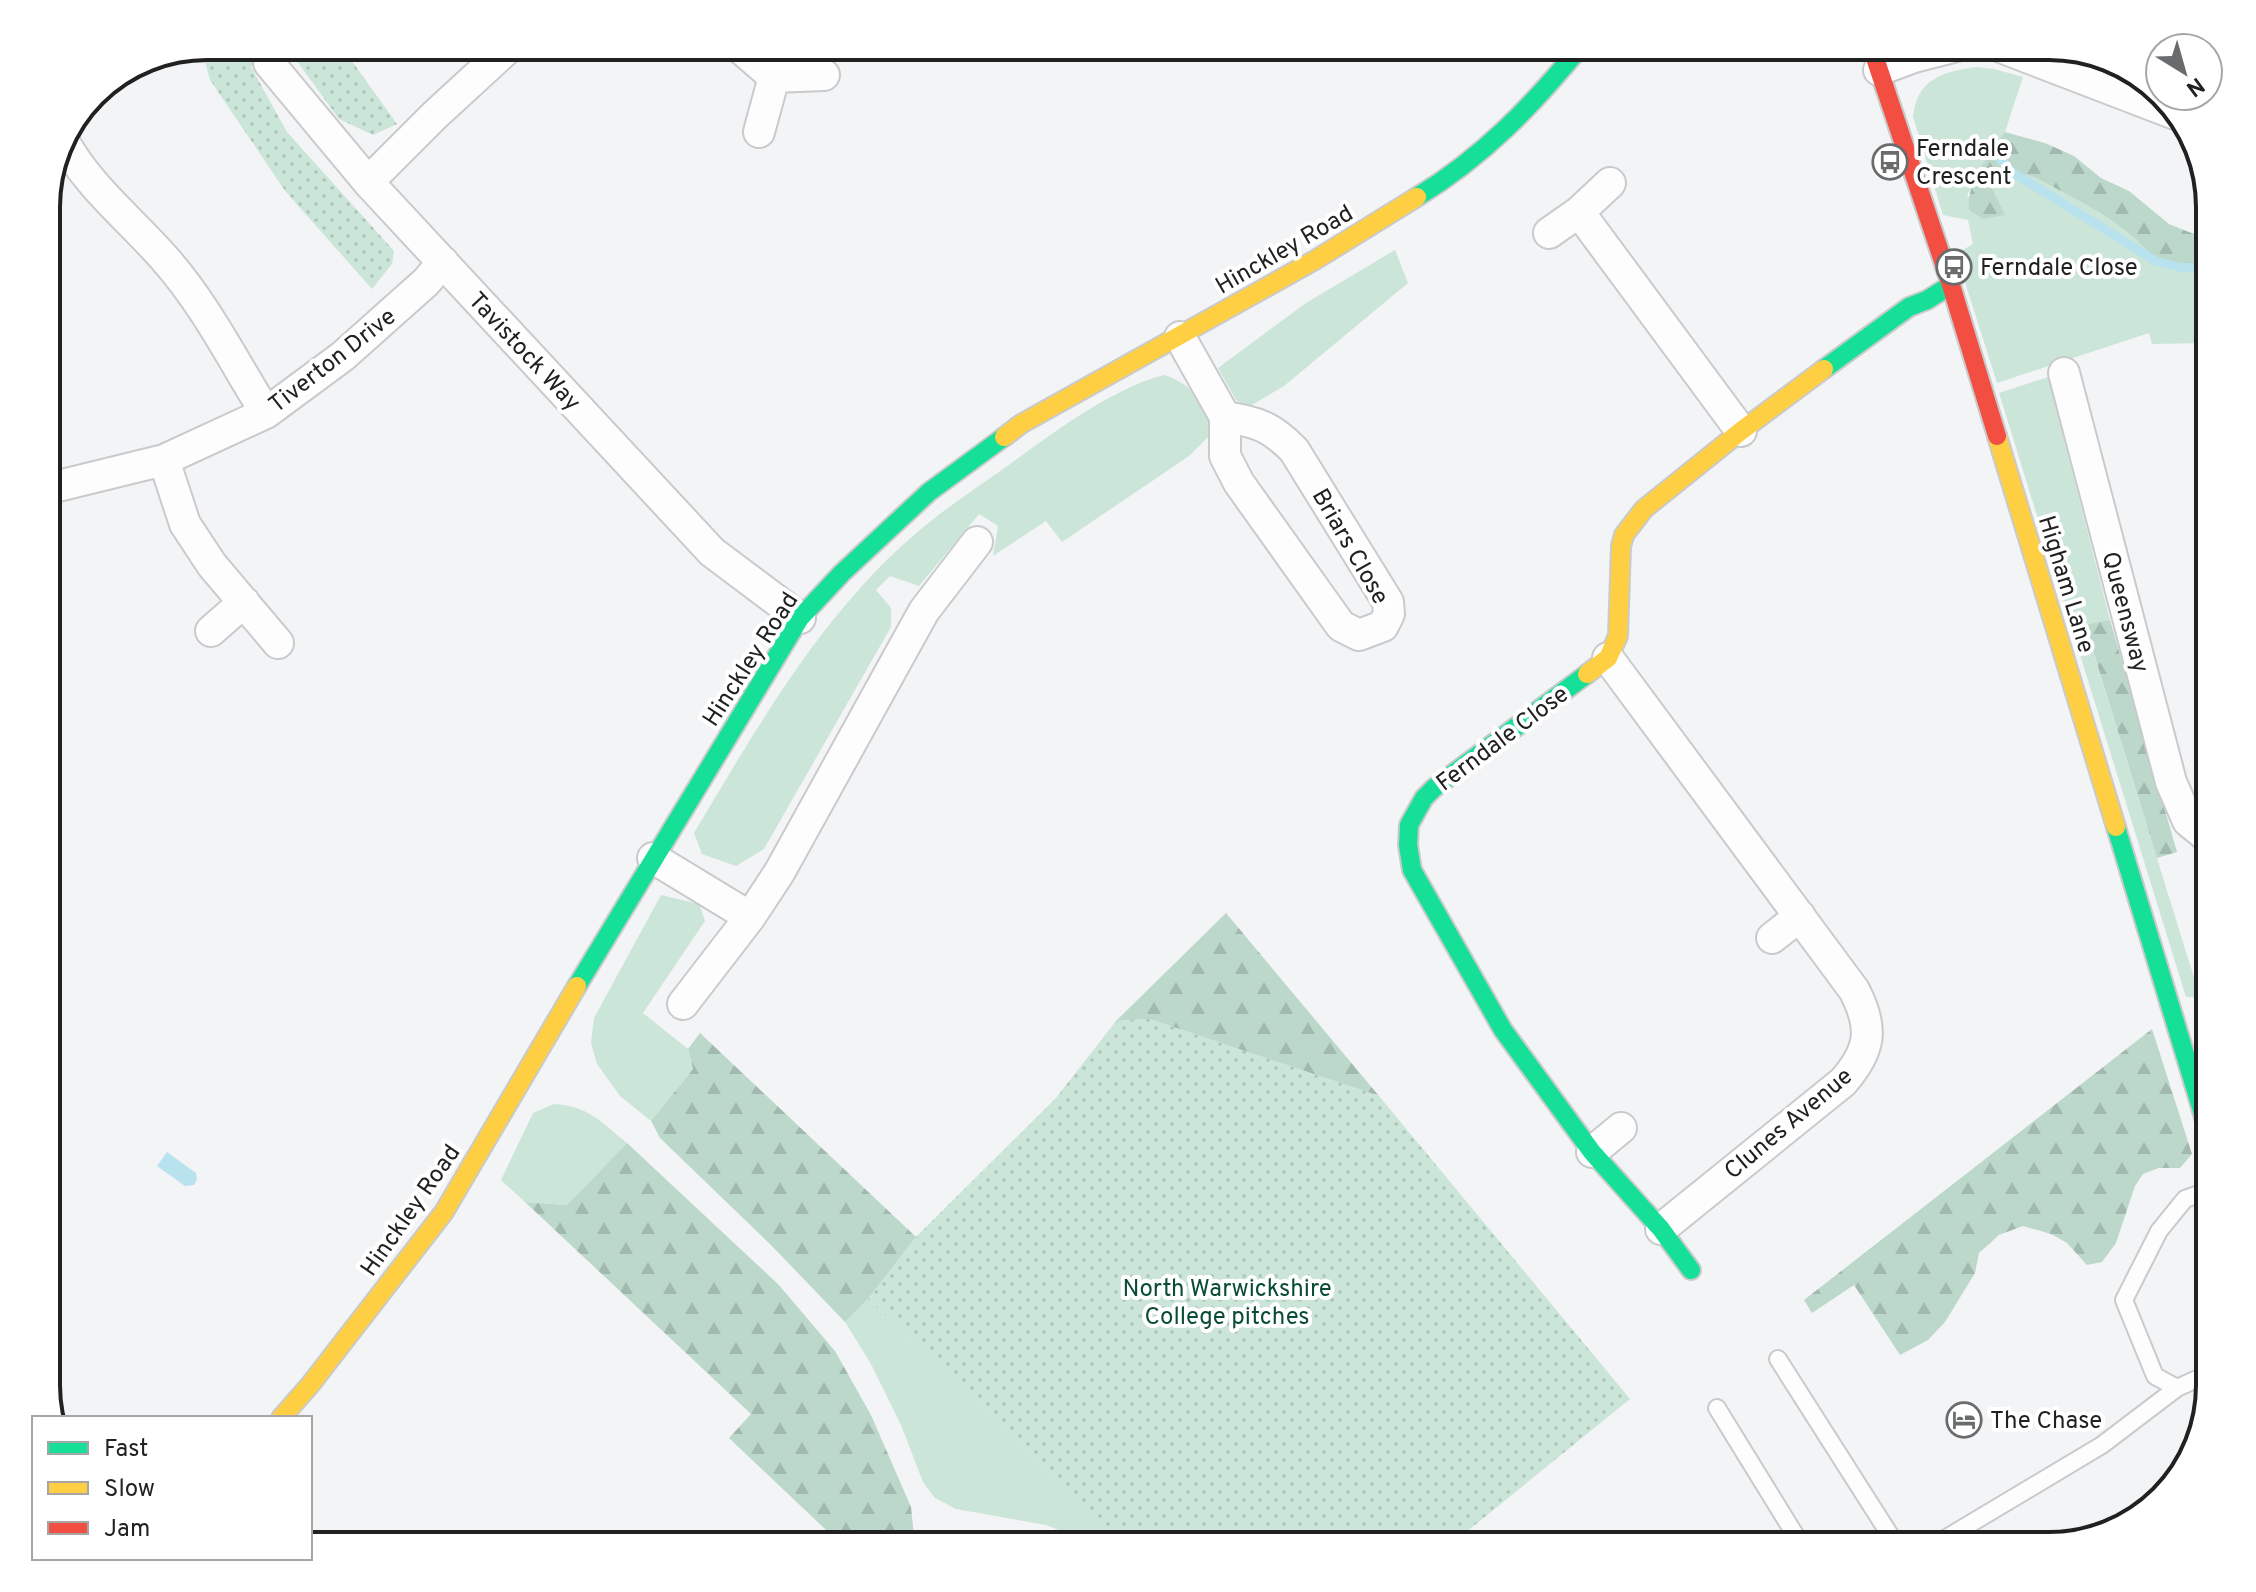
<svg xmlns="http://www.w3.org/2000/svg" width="2256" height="1592" font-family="Overpass,sans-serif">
<defs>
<pattern id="forest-firs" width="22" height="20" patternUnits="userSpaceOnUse" patternTransform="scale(2)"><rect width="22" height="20" fill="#bcd8cb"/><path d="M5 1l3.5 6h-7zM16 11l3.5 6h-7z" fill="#a1b9ae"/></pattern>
<pattern id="park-dots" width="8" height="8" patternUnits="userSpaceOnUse" patternTransform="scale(2)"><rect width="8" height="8" fill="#cbe5d9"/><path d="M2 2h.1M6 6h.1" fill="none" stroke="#aec4ba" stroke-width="1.8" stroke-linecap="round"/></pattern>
</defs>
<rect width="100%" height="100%" fill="#f3f4f6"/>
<path fill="#cbe5d9" d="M 1976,67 L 1994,69 L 2023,77 L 2005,132 L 1978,173 L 1967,196 L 2004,215 L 1991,186 L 2012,172 L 2033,174 L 2087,202 L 2120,225 L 2142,243 L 2156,261 L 2195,269 L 2194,234 L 2210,236 L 2210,343 L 2152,344 L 2149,333 L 1997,383 L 1956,254 L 1973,244 L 1968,220 L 1943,215 L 1913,117 C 1917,79 1942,72 1976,67 Z
M 1395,250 L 1408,283 L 1284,386 L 1247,408 L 1236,400 L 1218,368 L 1306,303 Z
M 1164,375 C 1197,386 1200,402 1213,432 L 1189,456 L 1062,542 L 1046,521 L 993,556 L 998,526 L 979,514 L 919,586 L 890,576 L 876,590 L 891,608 L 891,627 L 764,849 L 736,866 L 702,854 L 694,833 C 757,728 820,616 914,535 C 946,507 983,484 1017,459 C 1056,430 1118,386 1164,375 Z
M 2048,377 L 2110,620 L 2085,626 L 2200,997 L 2186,997 L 1999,393 Z
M 661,895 L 699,904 L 705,921 L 643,1013 L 688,1049 L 693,1069 L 651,1121 L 620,1096 L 597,1064 L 591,1043 L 594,1018 Z
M 554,1104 C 589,1106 601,1122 627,1143 L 567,1205 L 525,1202 L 501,1180 L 533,1113 Z
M 868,1299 L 1122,1540 L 1101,1532 L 1081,1539 L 1046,1525 L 956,1509 L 935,1498 L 923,1482 L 901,1425 L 871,1364 L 845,1322 Z"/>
<path fill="url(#forest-firs)" d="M 2005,132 L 2045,143 L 2074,156 L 2101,178 L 2129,191 L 2169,224 L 2194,234 L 2196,269 L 2156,261 C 2130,228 2099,211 2063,192 C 2044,182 2033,174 2012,172 L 1991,186 L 2005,215 L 1983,219 L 1969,210 C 1966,181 1990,155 2005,132 Z
M 2110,620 L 2177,852 L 2157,858 L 2085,625 Z
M 1226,913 L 1379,1096 L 1149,1019 L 1116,1021 Z
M 2152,1029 L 2192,1154 L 2180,1168 L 2159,1168 L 2143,1174 L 2135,1186 L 2116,1243 L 2102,1262 L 2087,1265 L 2067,1243 L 2051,1234 L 2023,1226 L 1999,1235 L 1979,1253 L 1975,1273 L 1945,1322 L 1928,1340 L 1900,1355 L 1854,1285 L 1812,1313 L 1804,1300 Z
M 700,1033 L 916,1237 L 868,1299 L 845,1322 L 771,1245 L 660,1138 L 651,1121 L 693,1069 L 688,1049 Z
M 627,1143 L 778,1284 L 835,1351 L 871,1415 L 911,1507 L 914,1536 L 911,1546 L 843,1546 L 729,1438 L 751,1414 L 525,1202 L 567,1205 Z"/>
<path fill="url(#park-dots)" d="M 207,46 L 285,46 L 251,67 L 287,132 L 394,251 L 392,264 L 372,289 L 286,192 L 210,80 L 201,47 Z
M 286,46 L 341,46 L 397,124 L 373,135 L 339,119 Z
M 1149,1019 L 1379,1096 L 1630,1399 L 1449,1546 L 1128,1546 L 868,1299 L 916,1237 L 1056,1098 L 1116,1021 Z"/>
<path fill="#b9e2ef" d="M 167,1152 L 196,1173 L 197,1179 L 194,1185 L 185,1186 L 157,1166 Z"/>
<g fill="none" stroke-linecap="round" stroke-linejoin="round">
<path stroke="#b9e2ef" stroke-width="9" d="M 1993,151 L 2012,172 L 2156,261 L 2179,267 L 2210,269"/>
<defs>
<path id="lane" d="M 2210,1190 L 2185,1199 L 2159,1231 L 2124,1300 L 2155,1376 L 2177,1388 L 2210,1373
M 1778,1359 L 1897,1546
M 1717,1408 L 1802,1546
M 1933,1546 L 2102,1445 L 2177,1388"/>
<path id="street" d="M 738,46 L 774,77
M 1998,46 L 2175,114
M 269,63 L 368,182 L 712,552 L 800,618
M 1879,70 L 1914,57 L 1957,46
M 759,132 L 774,77 L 824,75
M 62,138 C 87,186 130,219 165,259 C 205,304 234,362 266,413
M 368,182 L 435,115 L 510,46
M 1579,212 L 1741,431
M 1549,233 L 1579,212 L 1610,183
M 1180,337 L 1225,417 C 1257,422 1270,426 1294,450 L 1388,602 L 1389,614 L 1383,626 L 1359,635 L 1341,626 L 1239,483 L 1225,456 L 1225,417
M 2064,373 L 2171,782 L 2188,821 L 2210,839
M 164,460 L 185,524 L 212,565 L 278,643
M 46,489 L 164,460 L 266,413 L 343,356 L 426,282 L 443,262
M 211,631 L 244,602
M 1608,658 L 1854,990 C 1874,1028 1871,1050 1843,1082 L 1661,1229
M 653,858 L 750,917
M 1772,938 L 1800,916
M 683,1004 L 750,917 L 779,873 L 924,611 L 977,542
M 1592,1152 L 1621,1128"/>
<path id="fast" d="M 1417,197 C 1483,157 1533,105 1581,46
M 1824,369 L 1909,307 L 1927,300 L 1951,285
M 1587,674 L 1434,788 L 1424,798 L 1409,825 L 1408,845 L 1412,870 L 1503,1030 L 1592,1152 L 1661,1229 L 1691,1270
M 2116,827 L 2210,1137
M 577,986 L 800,618 L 842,573 L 929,492 L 1004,437"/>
<path id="slow" d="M 1997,436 L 2116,827
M 1004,437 L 1021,424 L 1315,260 L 1417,197
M 1587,674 L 1608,658 L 1618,636 L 1621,546 L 1624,535 L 1644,509 L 1741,431 L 1824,369
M 281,1418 L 310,1385 L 444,1212 L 577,986"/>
<path id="jam" d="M 1871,46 L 1951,285 L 1997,436"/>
</defs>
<use href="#lane" stroke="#c9cacb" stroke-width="20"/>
<use href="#street" stroke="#c9cacb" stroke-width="34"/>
<use href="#fast" stroke="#c9cacb" stroke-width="22"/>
<use href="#slow" stroke="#c9cacb" stroke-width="22"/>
<use href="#jam" stroke="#c9cacb" stroke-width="22"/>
<use href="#lane" stroke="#fdfdfe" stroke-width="16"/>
<use href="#street" stroke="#fdfdfe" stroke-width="30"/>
<use href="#fast" stroke="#16e098" stroke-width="18"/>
<use href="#slow" stroke="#ffcf43" stroke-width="18"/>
<use href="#jam" stroke="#f24e42" stroke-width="18"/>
</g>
<defs>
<symbol id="bus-ring" viewBox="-11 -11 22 22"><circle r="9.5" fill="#fff" stroke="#6a6b6c" stroke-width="1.5"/><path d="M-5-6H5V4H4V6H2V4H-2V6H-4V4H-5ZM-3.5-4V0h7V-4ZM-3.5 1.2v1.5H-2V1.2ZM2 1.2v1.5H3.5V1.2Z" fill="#6a6b6c"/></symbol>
<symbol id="hotel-ring" viewBox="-11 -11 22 22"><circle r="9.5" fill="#fff" stroke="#6a6b6c" stroke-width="1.5"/><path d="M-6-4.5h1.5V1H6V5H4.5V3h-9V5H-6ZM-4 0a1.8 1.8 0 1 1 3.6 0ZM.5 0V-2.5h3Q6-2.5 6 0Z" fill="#6a6b6c"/></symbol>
</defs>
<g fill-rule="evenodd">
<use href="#bus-ring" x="1870" y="142" width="40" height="40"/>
<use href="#bus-ring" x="1934" y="247" width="40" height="40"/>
<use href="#hotel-ring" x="1944" y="1400" width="40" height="40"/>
</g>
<g text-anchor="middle" stroke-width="8" stroke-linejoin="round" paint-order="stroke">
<g font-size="24" fill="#212122" stroke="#fff" text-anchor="start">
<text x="1916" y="156">Ferndale<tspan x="1916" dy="28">Crescent</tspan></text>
<text x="1980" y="275">Ferndale Close</text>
<text x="1990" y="1428">The Chase</text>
</g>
<g font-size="24" fill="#212122" stroke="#fff">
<text transform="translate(1284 249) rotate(-30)" y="8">Hinckley Road</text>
<text transform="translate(525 351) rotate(47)" y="8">Tavistock Way</text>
<text transform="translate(332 360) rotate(-38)" y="8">Tiverton Drive</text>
<text transform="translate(1351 546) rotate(60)" y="8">Briars Close</text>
<text transform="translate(2067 584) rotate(73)" y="8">Higham Lane</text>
<text transform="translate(2126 612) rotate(75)" y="8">Queensway</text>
<text transform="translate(750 659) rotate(-57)" y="8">Hinckley Road</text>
<text transform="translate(1502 738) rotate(-37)" y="8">Ferndale Close</text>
<text transform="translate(1788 1123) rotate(-40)" y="8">Clunes Avenue</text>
<text transform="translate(410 1210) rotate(-55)" y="8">Hinckley Road</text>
</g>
<g font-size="24" fill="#0a4c34" stroke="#fff">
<text x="1227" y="1296">North Warwickshire<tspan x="1227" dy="28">College pitches</tspan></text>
</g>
</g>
<path d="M0 0H2256V1592H0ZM207 60H2049A147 147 0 0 1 2196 207V1385A147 147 0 0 1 2049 1532H207A147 147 0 0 1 60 1385V207A147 147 0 0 1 207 60Z" fill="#fff" fill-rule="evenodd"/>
<path fill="none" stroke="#212122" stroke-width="4" d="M207 60H2049A147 147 0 0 1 2196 207V1385A147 147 0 0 1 2049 1532H207A147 147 0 0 1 60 1385V207A147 147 0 0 1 207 60Z"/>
<rect x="32" y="1416" width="280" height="144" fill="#ffffff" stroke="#a6a6a7" stroke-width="2"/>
<rect x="48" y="1442" width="40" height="12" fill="#16e098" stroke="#a6a6a7" stroke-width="2"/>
<text x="104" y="1456" font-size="24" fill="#212122">Fast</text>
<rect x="48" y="1482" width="40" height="12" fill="#ffcf43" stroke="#a6a6a7" stroke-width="2"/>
<text x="104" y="1496" font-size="24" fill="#212122">Slow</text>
<rect x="48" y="1522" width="40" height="12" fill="#f24e42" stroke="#a6a6a7" stroke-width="2"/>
<text x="104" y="1536" font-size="24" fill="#212122">Jam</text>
<g transform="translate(2184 72) rotate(143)"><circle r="38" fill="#ffffff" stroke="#a6a6a7" stroke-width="2"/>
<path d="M0-6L14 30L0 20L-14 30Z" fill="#6a6b6c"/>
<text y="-12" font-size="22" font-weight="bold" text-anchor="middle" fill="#212122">N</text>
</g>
</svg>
